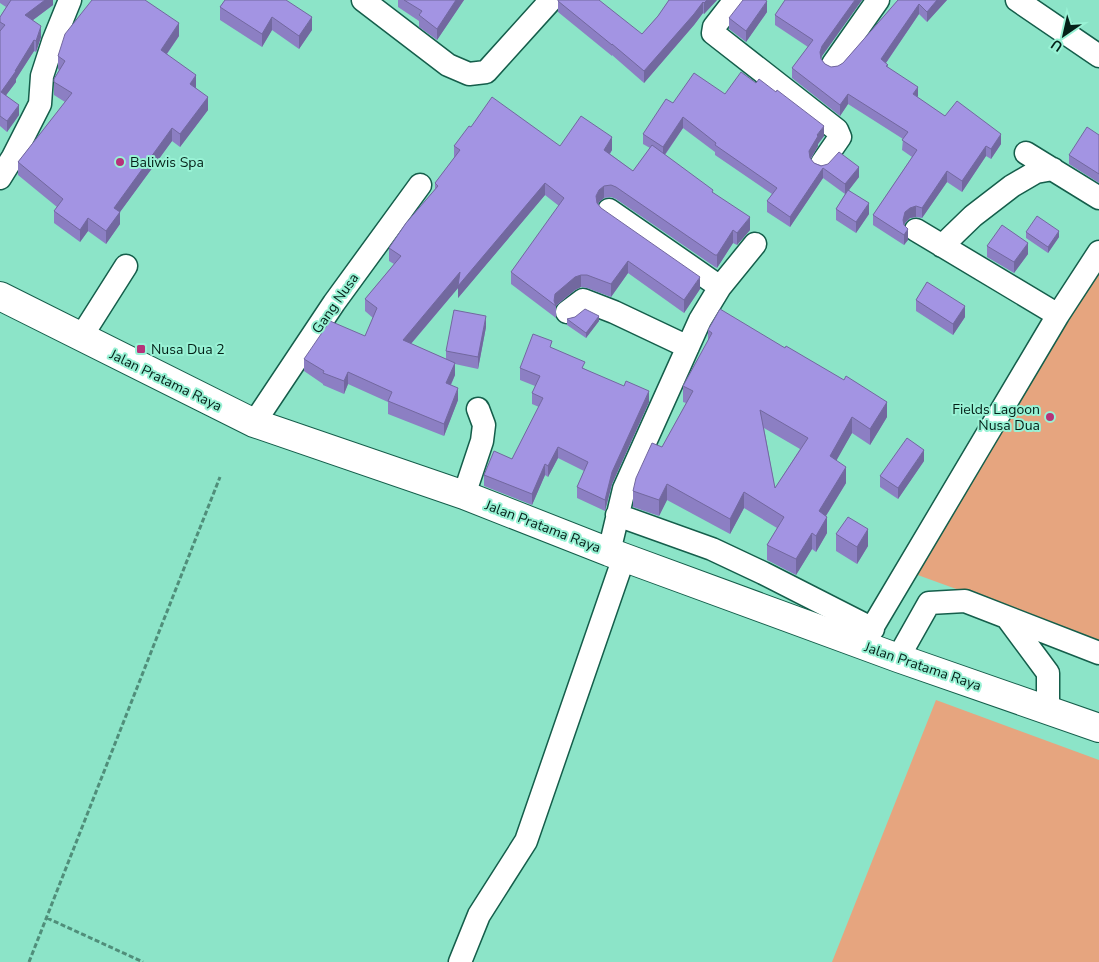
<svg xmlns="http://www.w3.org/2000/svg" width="1099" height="962" font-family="'Nunito Sans',sans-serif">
<rect width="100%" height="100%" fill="#8ce4c8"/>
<path fill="#e6a57f" d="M 1099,265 L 1099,641 L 904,570 Z
M 936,700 L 1099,760 L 1099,962 L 832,962 Z"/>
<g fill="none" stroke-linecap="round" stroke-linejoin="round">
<defs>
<path id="minor" d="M 363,0 L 448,65 L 469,74 L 486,72 L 551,0
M 735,0 L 714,27 L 713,33 L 837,130 L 840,137 L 822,163
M 1017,0 L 1099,56
M 833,64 L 878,0
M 1026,153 L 1099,198
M 0,178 L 13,157 L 40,104 L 42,76 L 53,42 L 70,0
M 609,210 L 720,287
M 916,230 L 1058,315
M 942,246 L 973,216 L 1012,186 L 1036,172 L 1053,169
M 567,312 L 583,300 L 614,312 L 688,347
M 81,337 L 126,266
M 254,423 L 334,303 L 420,185
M 464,495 L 482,441 L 484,425 L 478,409
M 617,515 L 712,549 L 763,573 L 873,629
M 609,552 L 624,489 L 700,320 L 720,287 L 755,244
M 1008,619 L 1048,673 L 1048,710
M 862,645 L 1058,315 L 1099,252
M 898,658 L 929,603 L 965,601 L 1099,653
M 460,962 L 479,915 L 526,841 L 624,557"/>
<path id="major" d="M 0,296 L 254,423 L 464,495 L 609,552 L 898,658 L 1099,728"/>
</defs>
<use href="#minor" stroke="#155e4b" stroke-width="25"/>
<use href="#major" stroke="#155e4b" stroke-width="30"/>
<path stroke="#508e7a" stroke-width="3" stroke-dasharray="5 2.5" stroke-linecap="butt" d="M 47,918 L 143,962
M 29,962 L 220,477"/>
<use href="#minor" stroke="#fff" stroke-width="22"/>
<use href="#major" stroke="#fff" stroke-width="28"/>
</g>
<path fill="#8c7fc3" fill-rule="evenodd" d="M 0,0 L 53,0 L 53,5 L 33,20 L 41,37 L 36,52 L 34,51 L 16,79 L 16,82 L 6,95 L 19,115 L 7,132 L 0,126 L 0,17 L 6,7 L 0,3 Z
M 225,0 L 312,30 L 299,49 L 272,30 L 262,47 L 220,20 L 220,7 Z
M 398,0 L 464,0 L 437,40 L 419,27 L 419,21 L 398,7 Z
M 669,0 L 717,0 L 704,14 L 703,13 L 694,25 L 644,83 L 612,55 L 612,56 L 558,12 L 558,1 L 642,34 L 658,16 Z
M 862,0 L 822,56 L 821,59 L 825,64 L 831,67 L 838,66 L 843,63 L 898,0 L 947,0 L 927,22 L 919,14 L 886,63 L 888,67 L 918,98 L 945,116 L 1001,144 L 991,159 L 986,156 L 962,192 L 947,182 L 922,218 L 916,217 L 910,218 L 905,223 L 904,225 L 908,240 L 904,245 L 873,225 L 873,215 L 912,157 L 902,150 L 903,139 L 848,104 L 840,116 L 792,78 L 792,68 L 808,47 L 775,25 L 775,15 Z
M 767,12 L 746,42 L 729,29 L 729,18 Z
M 179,36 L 167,54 L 196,88 L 208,110 L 180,147 L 172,141 L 120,212 L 120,224 L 106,244 L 88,231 L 80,242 L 54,223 L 54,211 L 57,207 L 18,175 L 18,162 L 65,102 L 54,95 L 54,79 L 59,70 L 58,69 L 58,56 Z
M 725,94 L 824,136 L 818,144 L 818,146 L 811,159 L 814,163 L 859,177 L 849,190 L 869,214 L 856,233 L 836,220 L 836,209 L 845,194 L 823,178 L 790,227 L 767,212 L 767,201 L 772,194 L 715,155 L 715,152 L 683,128 L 665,155 L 713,193 L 750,230 L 737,245 L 733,243 L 717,268 L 715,267 L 616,199 L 611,197 L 604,198 L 599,202 L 598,204 L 601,208 L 700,289 L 684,313 L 628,273 L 611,297 L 587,288 L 581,287 L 575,290 L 556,306 L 556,318 L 511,284 L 511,272 L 559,206 L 545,195 L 458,298 L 458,288 L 411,344 L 446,359 L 446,351 L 486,327 L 478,369 L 455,364 L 455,375 L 451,385 L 458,400 L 444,436 L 388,414 L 388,402 L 348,384 L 344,394 L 323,385 L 323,384 L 304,371 L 304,359 L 365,336 L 373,318 L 365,311 L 365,299 L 394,264 L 389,261 L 389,248 L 435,189 L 435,183 L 454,158 L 454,146 L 471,127 L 560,146 L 612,150 L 610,154 L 633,171 L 650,148 L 643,144 L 643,134 L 673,103 Z
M 1099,135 L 1099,183 L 1069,164 L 1069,155 Z
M 1026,232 L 1059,237 L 1048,253 L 1026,238 Z
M 987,246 L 1028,254 L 1014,273 L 987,257 Z
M 916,300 L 965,317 L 953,335 L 916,311 Z
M 575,317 L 599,321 L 586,338 L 567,325 L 567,319 Z
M 708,330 L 887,417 L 870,445 L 852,433 L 836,460 L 846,483 L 826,516 L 827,533 L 816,552 L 812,549 L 796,575 L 767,560 L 767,545 L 777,528 L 744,508 L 730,534 L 667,500 L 659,516 L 633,507 L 633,491 L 662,447 L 686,403 L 683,402 L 683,386 L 708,341 ZM 764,428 L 800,449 L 775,488 Z
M 552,348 L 585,369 L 649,402 L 612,484 L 605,511 L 577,498 L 577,487 L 584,471 L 558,458 L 548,477 L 545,475 L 532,505 L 484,486 L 484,475 L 512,459 L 539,407 L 532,404 L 532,393 L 535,386 L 520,380 L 520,368 Z
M 924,461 L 898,499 L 880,487 L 880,476 Z
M 836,534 L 868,546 L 857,564 L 836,551 Z"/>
<path fill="#72689f" d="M 45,0 L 53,0 L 53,5 L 25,26 L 25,15 Z
M 456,0 L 464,0 L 437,40 L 437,29 Z
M 707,0 L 717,0 L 704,14 L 704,3 Z
M 855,0 L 862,0 L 822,56 L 820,62 L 820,52 L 822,46 Z
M 937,0 L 947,0 L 927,22 L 927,12 Z
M 767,1 L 767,12 L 746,42 L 746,31 Z
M 703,2 L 703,13 L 694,25 L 644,83 L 644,71 Z
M 919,4 L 919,14 L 881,70 L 881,59 Z
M 272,17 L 272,30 L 262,47 L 262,34 Z
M 312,17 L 312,30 L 299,49 L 299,36 Z
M 179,23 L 179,36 L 161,62 L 161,50 Z
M 41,26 L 41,37 L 36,52 L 36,41 Z
M 34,40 L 34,51 L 16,79 L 16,82 L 1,102 L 1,92 Z
M 196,75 L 196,88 L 190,97 L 190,84 Z
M 918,87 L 918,97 L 913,94 Z
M 848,94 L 848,104 L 840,116 L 840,105 Z
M 208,97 L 208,110 L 180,147 L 180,134 Z
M 19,105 L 19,115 L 7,132 L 7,121 Z
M 683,117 L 683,128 L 663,157 L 663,147 Z
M 824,126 L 824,136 L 818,144 L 818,146 L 809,161 L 809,151 L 817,135 Z
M 172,128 L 172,141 L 120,212 L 120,224 L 106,244 L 106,231 L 114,208 Z
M 1001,134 L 1001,144 L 991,159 L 991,149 Z
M 612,137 L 612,150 L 604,162 L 604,150 Z
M 986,146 L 986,156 L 962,192 L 962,181 Z
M 859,167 L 859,177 L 845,195 L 845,184 Z
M 823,168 L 823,178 L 790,227 L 790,217 Z
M 947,171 L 947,182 L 922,218 L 922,208 Z
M 545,183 L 545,195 L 458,298 L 458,288 L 403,353 L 403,340 L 460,272 Z
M 604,186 L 604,198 L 599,202 L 596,208 L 596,196 L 599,190 Z
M 869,203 L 869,214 L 856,233 L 856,222 Z
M 916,206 L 916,217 L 910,218 L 905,223 L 903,230 L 903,220 L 905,212 L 910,208 Z
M 750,217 L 750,230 L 737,245 L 737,233 Z
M 88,218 L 88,231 L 80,242 L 80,230 Z
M 908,229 L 908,240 L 904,245 L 904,235 Z
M 733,230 L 733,243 L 717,268 L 717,255 Z
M 1059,231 L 1059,237 L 1048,253 L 1048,247 Z
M 1028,243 L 1028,254 L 1014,273 L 1014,262 Z
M 628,261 L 628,273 L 611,297 L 611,284 Z
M 581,275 L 581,287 L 575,290 L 555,306 L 554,301 L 555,294 L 575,277 Z
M 700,277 L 700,289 L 684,313 L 684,300 Z
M 965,306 L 965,317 L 953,335 L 953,324 Z
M 486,316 L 486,327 L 478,369 L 478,357 Z
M 599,316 L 599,321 L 586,338 L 586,333 Z
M 455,363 L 455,375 L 446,395 L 446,383 Z
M 348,372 L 348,384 L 344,394 L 344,381 Z
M 458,388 L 458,400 L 444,436 L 444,424 Z
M 649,391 L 649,402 L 612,484 L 605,511 L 605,500 L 612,472 Z
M 887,402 L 887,417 L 870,445 L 870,429 Z
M 852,417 L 852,433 L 830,472 L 830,456 Z
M 558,447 L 558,458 L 548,477 L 548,466 Z
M 924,450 L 924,461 L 898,499 L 898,488 Z
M 545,464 L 545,475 L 532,505 L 532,494 Z
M 846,467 L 846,483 L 819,527 L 819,511 Z
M 667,484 L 667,500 L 659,516 L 659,500 Z
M 744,492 L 744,508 L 730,534 L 730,519 Z
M 827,517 L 827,533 L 816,552 L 816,536 Z
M 868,529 L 868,546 L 857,564 L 857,547 Z
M 812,533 L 812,549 L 796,575 L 796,559 Z"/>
<path fill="#a394e3" stroke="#72689f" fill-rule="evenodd" d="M 11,0 L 45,0 L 25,15 L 41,26 L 36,41 L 34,40 L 15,71 L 16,71 L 1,92 L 19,105 L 7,121 L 0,116 L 0,31 L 5,25 L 0,22 L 0,17 Z
M 92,0 L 145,0 L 179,23 L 161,50 L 196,75 L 190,84 L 208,97 L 180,134 L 172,128 L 114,208 L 120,212 L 106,231 L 88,218 L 80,230 L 54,211 L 63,199 L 18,162 L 72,93 L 54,82 L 54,79 L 65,61 L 58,56 L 65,34 Z
M 225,0 L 286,0 L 312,17 L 299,36 L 272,17 L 262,34 L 220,7 Z
M 404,0 L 456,0 L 437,29 L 419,15 L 422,11 Z
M 558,0 L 599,0 L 642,34 L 658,16 L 669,0 L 707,0 L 704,3 L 703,2 L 694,14 L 644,71 L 612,44 L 612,45 L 558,1 Z
M 743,0 L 765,0 L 767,1 L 746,31 L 729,18 Z
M 785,0 L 855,0 L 822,46 L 820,52 L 821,59 L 825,64 L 831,67 L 838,66 L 843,63 L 898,0 L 937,0 L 927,12 L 919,4 L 881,59 L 888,65 L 886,66 L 918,87 L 913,94 L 945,116 L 957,101 L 1001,134 L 991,149 L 986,146 L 962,181 L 947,171 L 922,208 L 916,206 L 910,208 L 905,212 L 903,220 L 904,225 L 908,229 L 904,235 L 873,215 L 917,150 L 902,140 L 908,132 L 848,94 L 840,105 L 792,68 L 813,40 L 775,15 Z
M 741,72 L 756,83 L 759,79 L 776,92 L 777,90 L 824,126 L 817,135 L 818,136 L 809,151 L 810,158 L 814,163 L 821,166 L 828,164 L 839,152 L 859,167 L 845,184 L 823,168 L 790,217 L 767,201 L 777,188 L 715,145 L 716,143 L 683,117 L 663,147 L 643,134 L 666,99 L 673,103 L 694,73 L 725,94 Z
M 492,97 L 560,146 L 581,116 L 612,137 L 604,150 L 633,171 L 652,145 L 713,190 L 712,192 L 750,217 L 737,233 L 733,230 L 717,255 L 715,255 L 616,187 L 611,185 L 604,186 L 599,190 L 596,196 L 597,203 L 601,208 L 700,277 L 684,300 L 628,261 L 611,284 L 587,275 L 581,275 L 575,277 L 555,294 L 554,301 L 556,306 L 511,272 L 564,198 L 545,183 L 458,286 L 460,272 L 403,340 L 455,363 L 446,383 L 458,388 L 444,424 L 388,401 L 392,392 L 348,372 L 344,381 L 323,373 L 324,371 L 304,359 L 330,321 L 365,336 L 377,308 L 365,299 L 401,256 L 389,248 L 406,223 L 438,186 L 435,183 L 460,150 L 454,146 L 469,126 L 471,127 Z
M 1087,127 L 1099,135 L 1099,174 L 1069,155 Z
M 848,190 L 869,203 L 856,222 L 836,209 Z
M 1037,216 L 1059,231 L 1048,247 L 1026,232 Z
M 1002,225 L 1028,243 L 1014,262 L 987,246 Z
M 927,282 L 965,306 L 953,324 L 916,300 Z
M 585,309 L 599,316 L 586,333 L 567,319 L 575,317 Z
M 720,309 L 785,348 L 786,346 L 844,380 L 846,376 L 887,402 L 870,429 L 852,417 L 830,456 L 846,467 L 819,511 L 827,517 L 816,536 L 812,533 L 796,559 L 767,545 L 784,517 L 744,492 L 730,519 L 667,484 L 659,500 L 633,491 L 636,478 L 652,443 L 662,447 L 693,391 L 683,386 L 712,333 L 708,330 ZM 760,410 L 808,438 L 775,488 Z
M 454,310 L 486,316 L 478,357 L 446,351 Z
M 533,334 L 552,341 L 550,347 L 585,362 L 582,368 L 624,386 L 626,381 L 649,391 L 612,472 L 605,500 L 577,487 L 588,462 L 558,447 L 548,466 L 545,464 L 532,494 L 484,475 L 494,451 L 512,459 L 543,398 L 532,393 L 540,376 L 520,368 Z
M 907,438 L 924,450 L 898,488 L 880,476 Z
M 848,517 L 868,529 L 857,547 L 836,534 Z"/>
<g fill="#b63279" stroke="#99f2d5" stroke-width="2">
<circle cx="120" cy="162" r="5"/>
<rect x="136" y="344" width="10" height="10" rx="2.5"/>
<circle cx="1050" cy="417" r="5"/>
</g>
<g text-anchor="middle" stroke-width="4" stroke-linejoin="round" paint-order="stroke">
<g font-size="14" fill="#042018" stroke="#99f2d5" text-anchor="start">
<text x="130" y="167">Baliwis Spa</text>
<text x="151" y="354">Nusa Dua 2</text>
<text x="1040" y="414" text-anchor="end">Fields Lagoon<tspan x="1040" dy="16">Nusa Dua</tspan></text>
</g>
<g font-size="14" fill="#042018" stroke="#99f2d5">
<text transform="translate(335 303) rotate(-55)" y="5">Gang Nusa</text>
<text transform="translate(166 380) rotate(26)" y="5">Jalan Pratama Raya</text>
<text transform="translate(543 526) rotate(21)" y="5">Jalan Pratama Raya</text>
<text transform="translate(923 666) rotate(19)" y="5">Jalan Pratama Raya</text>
</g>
</g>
<g transform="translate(1064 35) rotate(214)" stroke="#99f2d5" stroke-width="4" paint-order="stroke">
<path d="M0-4L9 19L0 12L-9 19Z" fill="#042018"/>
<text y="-8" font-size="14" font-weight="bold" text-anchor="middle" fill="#042018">U</text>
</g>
</svg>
